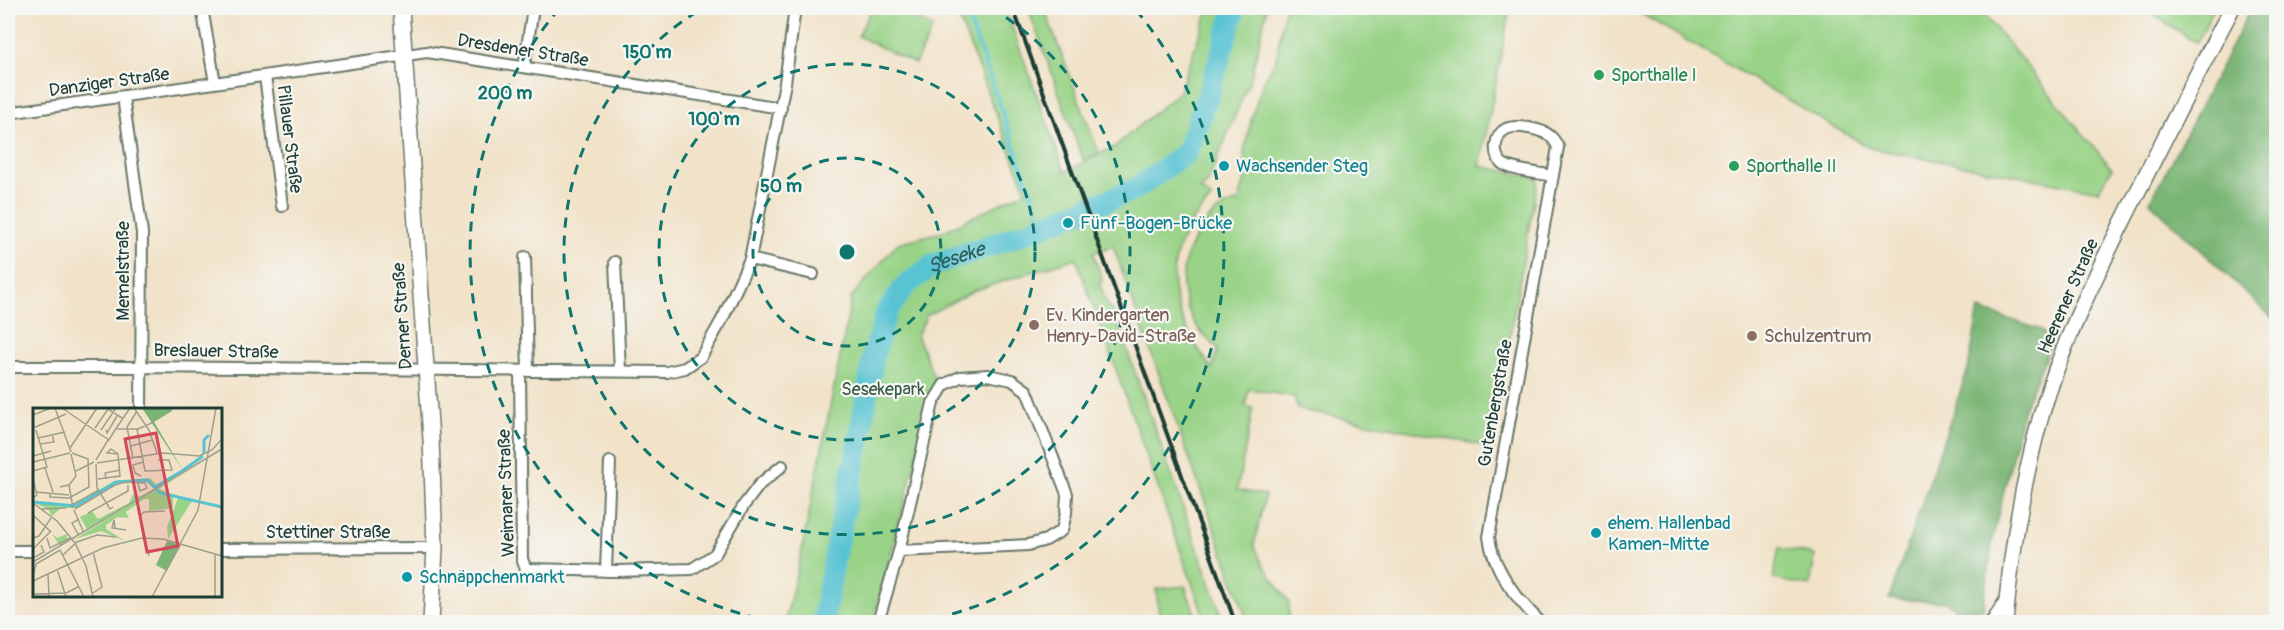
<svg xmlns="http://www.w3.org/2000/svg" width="2284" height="630" font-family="Pangolin,sans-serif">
<rect width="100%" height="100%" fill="#f6f6f2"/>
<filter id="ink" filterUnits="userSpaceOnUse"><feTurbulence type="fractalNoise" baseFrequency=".0167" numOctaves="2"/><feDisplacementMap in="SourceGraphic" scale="12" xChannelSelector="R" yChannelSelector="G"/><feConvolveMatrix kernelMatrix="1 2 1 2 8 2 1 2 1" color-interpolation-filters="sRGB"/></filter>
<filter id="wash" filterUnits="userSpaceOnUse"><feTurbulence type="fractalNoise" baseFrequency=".008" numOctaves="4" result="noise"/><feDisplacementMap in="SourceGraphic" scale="24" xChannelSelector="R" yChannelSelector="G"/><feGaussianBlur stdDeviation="1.35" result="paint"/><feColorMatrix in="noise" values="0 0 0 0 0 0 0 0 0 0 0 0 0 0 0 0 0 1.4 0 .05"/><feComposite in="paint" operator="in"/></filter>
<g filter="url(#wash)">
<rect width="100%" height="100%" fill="#f1e2c8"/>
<path fill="#99d387" stroke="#5c885e" stroke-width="1.5" d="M 872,8 L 893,8 L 933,27 L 915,64 L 858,36 Z
M 955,8 L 1005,8 L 1065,172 L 1114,147 L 1179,92 L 1209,8 L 1267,8 L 1251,77 L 1207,184 L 1200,189 L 1212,198 C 1205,206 1197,214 1191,223 C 1156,276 1179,324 1212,369 L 1218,348 C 1180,321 1171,269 1200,231 C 1206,222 1213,213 1222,208 C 1228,205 1234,203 1239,201 L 1246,176 L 1244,152 L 1252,116 L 1263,83 L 1276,59 L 1285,8 L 1510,8 L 1480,166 L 1538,178 L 1491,441 L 1485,446 L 1298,409 L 1294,397 L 1249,389 L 1245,406 L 1253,408 L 1237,490 L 1265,495 L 1254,545 L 1262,563 L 1289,602 L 1289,622 L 1248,622 L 1113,246 L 1093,253 L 1102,279 L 1100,285 L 1107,304 L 1113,311 L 1224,622 L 1206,622 L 1076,258 L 973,291 L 927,315 L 917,335 L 936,382 L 873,622 L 785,622 L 801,554 L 852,296 L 898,243 L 942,232 L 1026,191 Z
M 1028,8 L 1044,8 L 1099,153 L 1083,160 Z
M 1631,8 L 1979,8 L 2112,169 L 2098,191 L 1870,148 Z
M 2143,8 L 2214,8 L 2197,43 Z
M 1779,548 L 1815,555 L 1810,586 L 1773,579 Z
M 1185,586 L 1198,622 L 1160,622 L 1156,589 Z"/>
<path fill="#7ab574" stroke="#4c7954" stroke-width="1.5" d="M 2251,8 L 2276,8 L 2276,321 L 2150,202 Z
M 1979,309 L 2041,330 L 2053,339 L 2023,411 L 1993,537 L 1983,609 L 1958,611 L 1946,602 L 1889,599 L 1968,369 Z"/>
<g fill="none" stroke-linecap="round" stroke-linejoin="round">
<path stroke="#58c3d3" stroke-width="4" d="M 965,8 L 1043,226"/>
<path stroke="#58c3d3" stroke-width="22" id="s1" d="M 823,622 L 836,548 L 858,447 L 874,353 L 887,311 L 906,285 L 933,265 L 1012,238 L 1136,189 L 1186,153 L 1209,93 L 1235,8"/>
</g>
</g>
<g filter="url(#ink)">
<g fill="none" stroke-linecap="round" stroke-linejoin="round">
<defs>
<path id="street" d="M 202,8 L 215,83
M 524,67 L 533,8
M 265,76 L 282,206
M 123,97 L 142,233 L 141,410
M 8,113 L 427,52 L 781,108
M 525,257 L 528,371
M 750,259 L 813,274
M 615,262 L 620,371
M 8,367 L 140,367 L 667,372 L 685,368 L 701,357 L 723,318 L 750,259 L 785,83 L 795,8
M 520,371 L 522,559 L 526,569 L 617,571 L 692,569 L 715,554 L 744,505 L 760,484 L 782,466
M 220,549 L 435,548
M 8,551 L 34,551
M 606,571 L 610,462
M 878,622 L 899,551 L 933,403 L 944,385 L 960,377 L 988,375 L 1012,380 L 1027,391 L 1067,494 L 1066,513 L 1062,530 L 1046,540 L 1028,545 L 899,551
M 1540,622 C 1517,599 1493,570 1489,537 L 1558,147 C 1556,143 1554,139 1550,136 C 1542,129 1516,124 1506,129 C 1494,135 1492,156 1503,164 C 1513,171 1540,173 1553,176
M 1991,622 L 2006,599"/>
<path id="secondary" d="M 401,8 L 431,439 L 435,548 L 431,622
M 2005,622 C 2011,553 2022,484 2041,416 C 2061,346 2094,279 2126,215 C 2161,145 2196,76 2232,8"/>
</defs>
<use href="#street" stroke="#687768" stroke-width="14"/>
<use href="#secondary" stroke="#687768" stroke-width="18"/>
<use href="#street" stroke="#fff" stroke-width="10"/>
<use href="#secondary" stroke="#fff" stroke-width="15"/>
<path stroke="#1f3d34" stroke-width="4" d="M 1013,8 L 1235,622"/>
</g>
</g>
<g fill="none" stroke="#0f766e" stroke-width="3" stroke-dasharray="10 8">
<circle cx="847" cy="252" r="94"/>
<circle cx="847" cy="252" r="188"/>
<path d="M991 8A283 283 0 1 1 703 8"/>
<path d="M775 622A377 377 0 0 1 558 10M1136 10A377 377 0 0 1 919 622"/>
</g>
<g fill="#2e9e5b" stroke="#f6f6f2" stroke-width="2">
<circle cx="1599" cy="75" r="6"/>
<circle cx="1734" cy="166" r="6"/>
</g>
<g fill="#0f9aa8" stroke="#f6f6f2" stroke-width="2">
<circle cx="1224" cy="166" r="6"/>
<circle cx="1068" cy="223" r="6"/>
<circle cx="1596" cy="533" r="6"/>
<circle cx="407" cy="577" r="6"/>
</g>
<g fill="#8d6e63" stroke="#f6f6f2" stroke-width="2">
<circle cx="1034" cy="325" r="6"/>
<circle cx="1752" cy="336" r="6"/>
</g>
<g text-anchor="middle" stroke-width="4.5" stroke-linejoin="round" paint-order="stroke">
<g font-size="18" fill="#1f3d34" stroke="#f6f6f2">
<text transform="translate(523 50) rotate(9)" y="6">Dresdener Straße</text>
<text transform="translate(109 82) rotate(-8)" y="6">Danziger Straße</text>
<text transform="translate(290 139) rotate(83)" y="6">Pillauer Straße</text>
<text transform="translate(123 271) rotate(-90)" y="6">Memelstraße</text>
<text transform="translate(2068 296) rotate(-66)" y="6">Heerener Straße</text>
<text transform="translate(402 316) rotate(-94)" y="6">Derner Straße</text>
<text transform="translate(216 351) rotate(1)" y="6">Breslauer Straße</text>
<text transform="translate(1495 403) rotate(-80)" y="6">Gutenbergstraße</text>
<text transform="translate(506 493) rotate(-92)" y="6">Weimarer Straße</text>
<text x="328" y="538">Stettiner Straße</text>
</g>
<g font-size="18" fill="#27864d" stroke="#f6f6f2" text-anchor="start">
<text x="1611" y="81">Sporthalle I</text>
<text x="1746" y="172">Sporthalle II</text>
</g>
<g font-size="18" fill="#0d838f" stroke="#f6f6f2" text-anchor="start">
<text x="1236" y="172">Wachsender Steg</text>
<text x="1080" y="229">Fünf-Bogen-Brücke</text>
<text x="1608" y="529">ehem. Hallenbad<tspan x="1608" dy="21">Kamen-Mitte</tspan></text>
<text x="419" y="583">Schnäppchenmarkt</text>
</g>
<g font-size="18" fill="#785e54" stroke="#f6f6f2" text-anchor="start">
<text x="1046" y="321">Ev. Kindergarten<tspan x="1046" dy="21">Henry-David-Straße</tspan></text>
<text x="1764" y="342">Schulzentrum</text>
</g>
<g font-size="18" fill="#375b45" stroke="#f6f6f2">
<text x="883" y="395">Sesekepark</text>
</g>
<g font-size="20" font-style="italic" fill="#2d5e5c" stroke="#f6f6f2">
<text dy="7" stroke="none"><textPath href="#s1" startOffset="408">Seseke</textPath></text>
</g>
</g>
<g transform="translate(33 408)">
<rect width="189" height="189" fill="#f1e2c8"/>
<path d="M 173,52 L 126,81 L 159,93 L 135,131 L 134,119 L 145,90 L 140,88 L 140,100 L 116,103 L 116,91 L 111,91 L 93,104 L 96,110 L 84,109 L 73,117 L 73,121 L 92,133 L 68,123 L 42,131 L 121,82 L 27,138 L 19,126 L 24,130 L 34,126 L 34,132 L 41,129 L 54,121 L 47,109 L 59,103 L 65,111 L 96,95 L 101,85 L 106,89 L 121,81 L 117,74 L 83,76 L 42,100 L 28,100 L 19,108 L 15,101 L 0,94 L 38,97 L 82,73 L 117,70 L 124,77 L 148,63 L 126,80 Z" fill="#99d387"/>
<path d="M 109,0 L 138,0 L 139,3 L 121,14 L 151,64 ZM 134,133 L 148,137 L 134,163 L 123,157 Z" fill="#7ab574"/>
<path fill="none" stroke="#58c3d3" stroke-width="3" d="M 171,46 L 171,32 L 176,27M 149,63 L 170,48M 122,79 L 149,63M 0,94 L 43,98 L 83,74 L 114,72 L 127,85 L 189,99"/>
<path fill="none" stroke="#9da08d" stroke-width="1.5" d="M 22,0 L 38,44M 29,0 L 76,32 L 82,22M 101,0 L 116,22 L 124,45M 0,7 L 18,0M 0,20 L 33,6M 62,20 L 75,1 L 89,10M 84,21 L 105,21 L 121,14M 104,21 L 112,63 L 139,62 L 136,52 L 125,52M 68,22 L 83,0M 73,22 L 74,25 L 84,8M 82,22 L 97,0M 5,30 L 32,24M 7,36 L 21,34 L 19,26M 98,38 L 119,32M 37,40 L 64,0M 0,48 L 18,43M 100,51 L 94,19 L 104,3M 63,52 L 75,32M 0,54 L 37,45M 64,55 L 130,45 L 166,48 L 179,42 L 189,31M 63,56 L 64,80 L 77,101 L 80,99M 12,60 L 20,84M 0,63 L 14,59 L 3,22M 43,63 L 61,54M 108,68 L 102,65 L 100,57 L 110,54M 0,71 L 4,87 L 0,90M 65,71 L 87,68 L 85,46 L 74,45 L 78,41 L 84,45M 73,71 L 72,65 L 87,62M 36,77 L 43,68 L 38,46M 27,79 L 36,77 L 40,100M 3,84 L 36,87M 17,85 L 17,89 L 36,90 L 56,79 L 55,51 L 39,45M 0,95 L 24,113 L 42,135 L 53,158 L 60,189M 39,97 L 66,82M 9,101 L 33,100M 42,101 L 82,77 L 92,74 L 112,75 L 114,80 L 107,83 L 105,75M 41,102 L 50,123M 55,105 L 95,83 L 95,77M 0,107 L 17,123M 82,120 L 81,112 L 79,120 L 93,122M 45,126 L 39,115 L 46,111M 0,130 L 6,128 L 18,110M 14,130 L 17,140 L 37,130M 0,141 L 18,123M 182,146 L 182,189M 30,147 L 44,134 L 64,127 L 83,129M 116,148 L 107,108 L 111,104 L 132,103M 0,150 L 11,144 L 8,137M 0,154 L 189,41M 24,161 L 33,189M 15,166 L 16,189M 0,168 L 3,156 L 27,142 L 51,189M 0,173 L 70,140 L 109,130 L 130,131 L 189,148M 60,185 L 69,179 L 60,144M 0,186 L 33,185 L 45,179M 119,189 L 165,102 L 183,0"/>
<path fill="#d1495b" fill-opacity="0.15" stroke="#d1495b" stroke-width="3" d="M 123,25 L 145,138 L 114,144 L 92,31 Z"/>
<rect width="189" height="189" fill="none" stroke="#1f3d34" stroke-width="3"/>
</g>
<circle cx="847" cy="252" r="9" fill="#0f766e" stroke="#f6f6f2" stroke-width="3"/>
<g font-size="18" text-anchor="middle" font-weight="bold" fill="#0f766e" stroke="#f6f6f2" stroke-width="4.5" stroke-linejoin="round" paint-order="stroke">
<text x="647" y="58">150 m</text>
<text x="505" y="99">200 m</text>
<text x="714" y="125">100 m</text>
<text x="781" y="192">50 m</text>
</g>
<rect width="2284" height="630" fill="none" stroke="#f6f6f2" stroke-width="30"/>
</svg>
